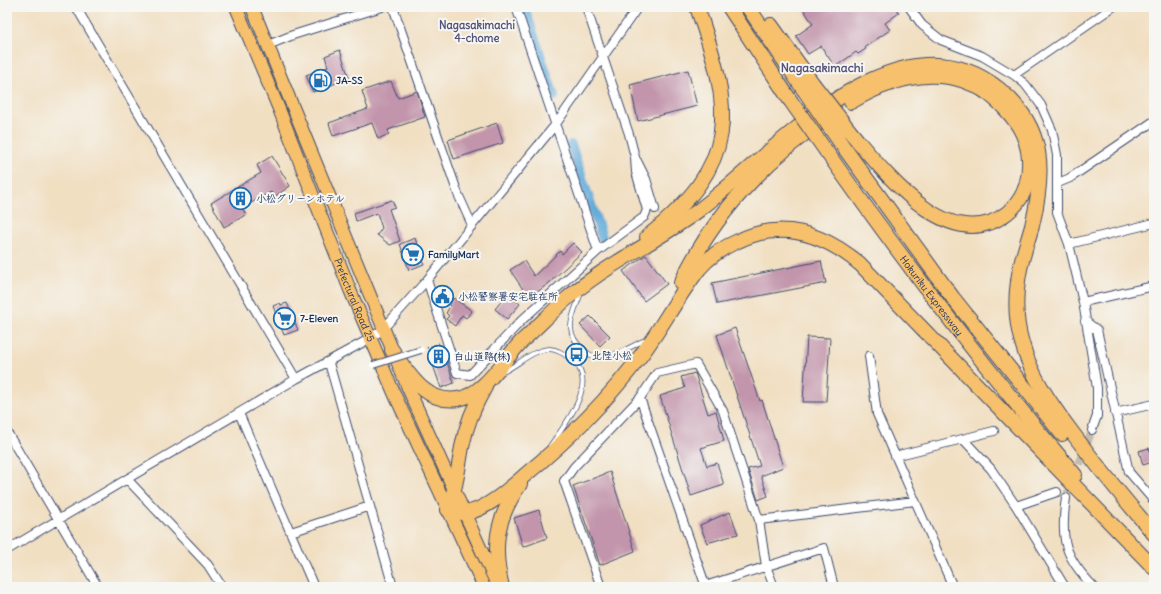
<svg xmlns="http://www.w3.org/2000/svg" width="1161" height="594" font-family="Delius,'Klee One',sans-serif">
<rect width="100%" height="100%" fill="#f6f6f2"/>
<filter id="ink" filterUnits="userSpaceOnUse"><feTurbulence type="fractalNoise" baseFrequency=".025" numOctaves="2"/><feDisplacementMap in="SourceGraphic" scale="8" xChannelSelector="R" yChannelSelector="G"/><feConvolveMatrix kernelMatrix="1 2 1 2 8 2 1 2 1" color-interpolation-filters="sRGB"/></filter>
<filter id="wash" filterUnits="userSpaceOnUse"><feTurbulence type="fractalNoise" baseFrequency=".012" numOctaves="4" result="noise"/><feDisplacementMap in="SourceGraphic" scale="16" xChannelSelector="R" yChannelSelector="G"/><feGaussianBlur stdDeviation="0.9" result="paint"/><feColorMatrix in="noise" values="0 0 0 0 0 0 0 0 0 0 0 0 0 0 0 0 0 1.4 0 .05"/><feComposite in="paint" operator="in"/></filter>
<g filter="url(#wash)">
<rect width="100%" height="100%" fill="#f1dfc2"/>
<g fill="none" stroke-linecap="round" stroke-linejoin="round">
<path stroke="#61aad9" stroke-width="10" d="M 524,7 L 554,96
M 571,145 L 602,237"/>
</g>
<g id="blocks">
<path fill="#c295ac" d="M 802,7 L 895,7 L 899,13 L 885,23 L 890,30 L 865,47 L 866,49 L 858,54 L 856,52 L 835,67 L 821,46 L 808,54 L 796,36 L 813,24 Z
M 340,50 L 349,78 L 313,92 L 306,75 L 328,67 L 325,56 Z
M 688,70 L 697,106 L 638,121 L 630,85 Z
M 391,81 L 398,98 L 417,91 L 425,117 L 388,130 L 389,134 L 378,139 L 372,123 L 333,136 L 329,123 L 368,109 L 362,91 Z
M 497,123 L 503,143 L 454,159 L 448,140 Z
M 272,156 L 290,186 L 274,197 L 271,192 L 242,208 L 246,215 L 224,227 L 211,203 L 261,173 L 257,165 Z
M 392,200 L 395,207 L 389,209 L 400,241 L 390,245 L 377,235 L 382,228 L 377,213 L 356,221 L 354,213 Z
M 415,238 L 424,264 L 409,270 L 400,244 Z
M 573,243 L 582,252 L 548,284 L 529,298 L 510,270 L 524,261 L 534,276 L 560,251 L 562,254 Z
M 646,255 L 667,284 L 644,301 L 623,271 Z
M 821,261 L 826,283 L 717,304 L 712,283 Z
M 507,294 L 520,304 L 507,319 L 495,309 Z
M 454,298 L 472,311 L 466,318 L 462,315 L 455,326 L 446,319 L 449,316 L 446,313 L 451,305 L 449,304 Z
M 280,303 L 281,305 L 287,303 L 298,330 L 284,335 L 273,306 Z
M 590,316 L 610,336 L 600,346 L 580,325 Z
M 735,328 L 760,401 L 762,400 L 783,467 L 761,476 L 768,496 L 758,500 L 748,469 L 760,466 L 717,335 Z
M 807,337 L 830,338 L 826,402 L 803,402 Z
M 442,348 L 454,383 L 441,388 L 433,365 L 435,364 L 431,352 Z
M 695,373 L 708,414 L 716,411 L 724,441 L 701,448 L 707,466 L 717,463 L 724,485 L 691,496 L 660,396 L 685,388 L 681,377 Z
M 1149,448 L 1153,462 L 1143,465 L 1139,451 Z
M 610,472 L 635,551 L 600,565 L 573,486 Z
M 539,510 L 547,538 L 523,547 L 514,518 Z
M 730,512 L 738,534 L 707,543 L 700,525 Z"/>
</g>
</g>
<g filter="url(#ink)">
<use href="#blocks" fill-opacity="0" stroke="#3b496d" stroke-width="1"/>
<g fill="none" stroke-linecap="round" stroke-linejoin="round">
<path stroke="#c6bcae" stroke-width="8" stroke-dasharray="8 4" stroke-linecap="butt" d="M 1066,498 L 1092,430"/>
<defs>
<path id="service" d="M 581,293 C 572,318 562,332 585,351 C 591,356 597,359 605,358 C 618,355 635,344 647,339
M 503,372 C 518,365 532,350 549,349 C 557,349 564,354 571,359 C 601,381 565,425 550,446"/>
<path id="minor" d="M 76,7 L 296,379
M 393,7 L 458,194 L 472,225
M 516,7 L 598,251
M 909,7 L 922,25 L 941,40 L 982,56 L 1014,75 L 1025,84 L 1041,105 L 1052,130 L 1057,155 L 1057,212 L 1069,244 L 1083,302 L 1097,388 L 1097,416 L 1092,430
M 268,45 L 293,35 L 382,7
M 1014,75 L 1113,7
M 637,161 L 646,179 L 655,209
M 1058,183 L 1070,178 L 1154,121
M 1069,244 L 1154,223
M 427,280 L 457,373 L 470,375 L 522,320 L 598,251 L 644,217 L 647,210 L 636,172 L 635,157 L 629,134 L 586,7
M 1083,302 L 1154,286
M 1085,321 L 1097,330 L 1129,472 L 1154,501
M 869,356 L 877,414 L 953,587
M 329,363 L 393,587
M 640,398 L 657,373 L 696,364 L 723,411 L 759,520 L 766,566 L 774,587
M 239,413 L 314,587
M 1115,413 L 1154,404
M 7,432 L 98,587
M 963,439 L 991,469 L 1016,506 L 1065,587
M 895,456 L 994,431
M 127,479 L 208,565 L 222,587
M 1066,498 C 1060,539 1064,557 1094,587
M 1016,506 L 1057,492
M 759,520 L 915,501
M 291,532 L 370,506
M 7,550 L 296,379 L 371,338 L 383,329 L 427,280 L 556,124 L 638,7
M 601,587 L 564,481 L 574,467 L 640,398 L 706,587
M 702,587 L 824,548 L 834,587"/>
<g id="primary">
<path id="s1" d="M 236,7 L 279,109 L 350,290 L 394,393 L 484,587"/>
<path d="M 252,7 L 408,388 L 498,587"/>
</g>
<g id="motorway">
<path d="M 729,7 L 790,100"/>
<path d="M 748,7 L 804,90"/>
<path d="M 771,25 L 813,84"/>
<path d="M 851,102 C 903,71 963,60 1007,111 C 1019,124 1028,141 1029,159 C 1030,180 1024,200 1007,213 C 950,258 885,173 852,134"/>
<path d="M 840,142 L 953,298 L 1062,434"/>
<path id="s2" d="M 826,151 C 905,263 987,371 1075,475"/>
<path d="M 647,237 C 740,162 734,113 697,7"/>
<path d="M 681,283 C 714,212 770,156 833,113"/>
<path d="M 392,350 C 408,373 425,404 458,399 C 484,395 504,359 522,341 C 536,328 549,315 563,302 C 604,265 655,243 699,210 C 774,154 897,7 999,89 C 1046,127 1045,172 1032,226 C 1027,244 1020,262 1018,281 C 1015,302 1016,323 1022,343 C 1031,376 1051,404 1071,431 C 1097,466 1125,500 1154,534"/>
<path d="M 485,387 C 474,406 466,426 462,447 C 458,469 456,489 448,510 C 453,511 461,514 466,513 C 487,509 508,490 524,476 C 568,440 608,400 642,354 C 662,327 678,296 699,269 C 709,257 724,247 738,241 C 783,219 824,234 860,264 L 1154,568"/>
<path d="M 502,587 C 492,546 496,519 520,484"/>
</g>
</defs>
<use href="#service" stroke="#3b496d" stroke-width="5.5"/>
<use href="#minor" stroke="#3b496d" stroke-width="10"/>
<use href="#primary" stroke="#3b496d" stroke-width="14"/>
<use href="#motorway" stroke="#3b496d" stroke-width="16"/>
<path stroke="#3b496d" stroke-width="2" stroke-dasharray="1 3" stroke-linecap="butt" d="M 427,348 L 440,343"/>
<use href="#service" stroke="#fff" stroke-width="4"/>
<use href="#minor" stroke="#fff" stroke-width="8"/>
<use href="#primary" stroke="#f7c06c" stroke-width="12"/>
<use href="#motorway" stroke="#f7c06c" stroke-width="14"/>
<defs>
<path id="pedestrian-bridge" d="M 373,365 L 421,350"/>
<path id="motorway-bridge" d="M 813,84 L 852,134
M 804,90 L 840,142
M 790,100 L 826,151"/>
</defs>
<use href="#pedestrian-bridge" stroke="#3b496d" stroke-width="8" stroke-linecap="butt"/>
<use href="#motorway-bridge" stroke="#3b496d" stroke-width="16" stroke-linecap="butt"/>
<use href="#pedestrian-bridge" stroke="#fff" stroke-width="6"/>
<use href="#motorway-bridge" stroke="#f7c06c" stroke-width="14"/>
</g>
</g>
<defs>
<symbol id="fuel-ring" viewBox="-11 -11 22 22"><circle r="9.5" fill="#f6f6f2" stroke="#1f6fb2" stroke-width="1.5"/><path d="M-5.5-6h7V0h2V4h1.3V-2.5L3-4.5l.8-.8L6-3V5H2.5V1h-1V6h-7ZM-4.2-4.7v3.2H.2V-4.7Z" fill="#1f6fb2"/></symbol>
<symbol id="building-ring" viewBox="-11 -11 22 22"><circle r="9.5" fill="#f6f6f2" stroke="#1f6fb2" stroke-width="1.5"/><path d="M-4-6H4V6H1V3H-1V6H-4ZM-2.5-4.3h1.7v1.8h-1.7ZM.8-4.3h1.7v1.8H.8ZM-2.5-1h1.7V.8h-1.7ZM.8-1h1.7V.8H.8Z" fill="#1f6fb2"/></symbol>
<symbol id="supermarket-ring" viewBox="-11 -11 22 22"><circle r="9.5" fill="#f6f6f2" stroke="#1f6fb2" stroke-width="1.5"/><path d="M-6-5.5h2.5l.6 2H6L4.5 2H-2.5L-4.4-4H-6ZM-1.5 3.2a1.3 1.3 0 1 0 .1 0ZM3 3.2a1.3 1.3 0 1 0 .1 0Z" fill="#1f6fb2"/></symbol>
<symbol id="civic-ring" viewBox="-11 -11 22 22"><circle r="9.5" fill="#f6f6f2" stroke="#1f6fb2" stroke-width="1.5"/><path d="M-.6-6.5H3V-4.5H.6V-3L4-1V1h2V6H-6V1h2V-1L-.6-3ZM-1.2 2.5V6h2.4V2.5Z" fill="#1f6fb2"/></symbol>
<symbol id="bus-ring" viewBox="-11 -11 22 22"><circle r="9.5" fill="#f6f6f2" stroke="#1f6fb2" stroke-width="1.5"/><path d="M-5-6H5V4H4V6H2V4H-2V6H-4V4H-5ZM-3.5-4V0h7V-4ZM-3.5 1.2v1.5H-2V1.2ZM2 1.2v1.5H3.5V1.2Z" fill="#1f6fb2"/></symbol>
</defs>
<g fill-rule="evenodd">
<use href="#fuel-ring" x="308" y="68" width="25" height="25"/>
<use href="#building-ring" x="228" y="186" width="25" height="25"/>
<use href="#supermarket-ring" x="400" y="242" width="25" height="25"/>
<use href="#civic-ring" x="430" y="284" width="25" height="25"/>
<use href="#supermarket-ring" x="272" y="306" width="25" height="25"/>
<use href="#bus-ring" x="564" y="342" width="25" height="25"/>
<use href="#building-ring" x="426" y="344" width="25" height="25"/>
</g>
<g text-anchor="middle" stroke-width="4" stroke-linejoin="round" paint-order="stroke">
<g font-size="10" font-weight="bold" fill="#1b2f5e" stroke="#f6f6f2" text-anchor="start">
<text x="336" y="84">JA-SS</text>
<text x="256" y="202">小松グリーンホテル</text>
<text x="428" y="258">FamilyMart</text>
<text x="458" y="300">小松警察署安宅駐在所</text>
<text x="300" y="322">7-Eleven</text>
<text x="592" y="359">北陸小松</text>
<text x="454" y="360">白山道路(株)</text>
</g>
<g font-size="10" fill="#1b2f5e" stroke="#f6f6f2">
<text dy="4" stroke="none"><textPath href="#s2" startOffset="179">Hokuriku Expressway</textPath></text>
<text dy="4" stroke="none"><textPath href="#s1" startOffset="316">Prefectural Road 25</textPath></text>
</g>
<g font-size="11" font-weight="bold" fill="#555379" stroke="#f6f6f2">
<text x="477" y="29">Nagasakimachi<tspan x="477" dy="13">4-chome</tspan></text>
</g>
<g font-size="12" font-weight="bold" fill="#555379" stroke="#f6f6f2">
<text x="822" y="72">Nagasakimachi</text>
</g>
</g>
<rect width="1161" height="594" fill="none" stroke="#f6f6f2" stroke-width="24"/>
</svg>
